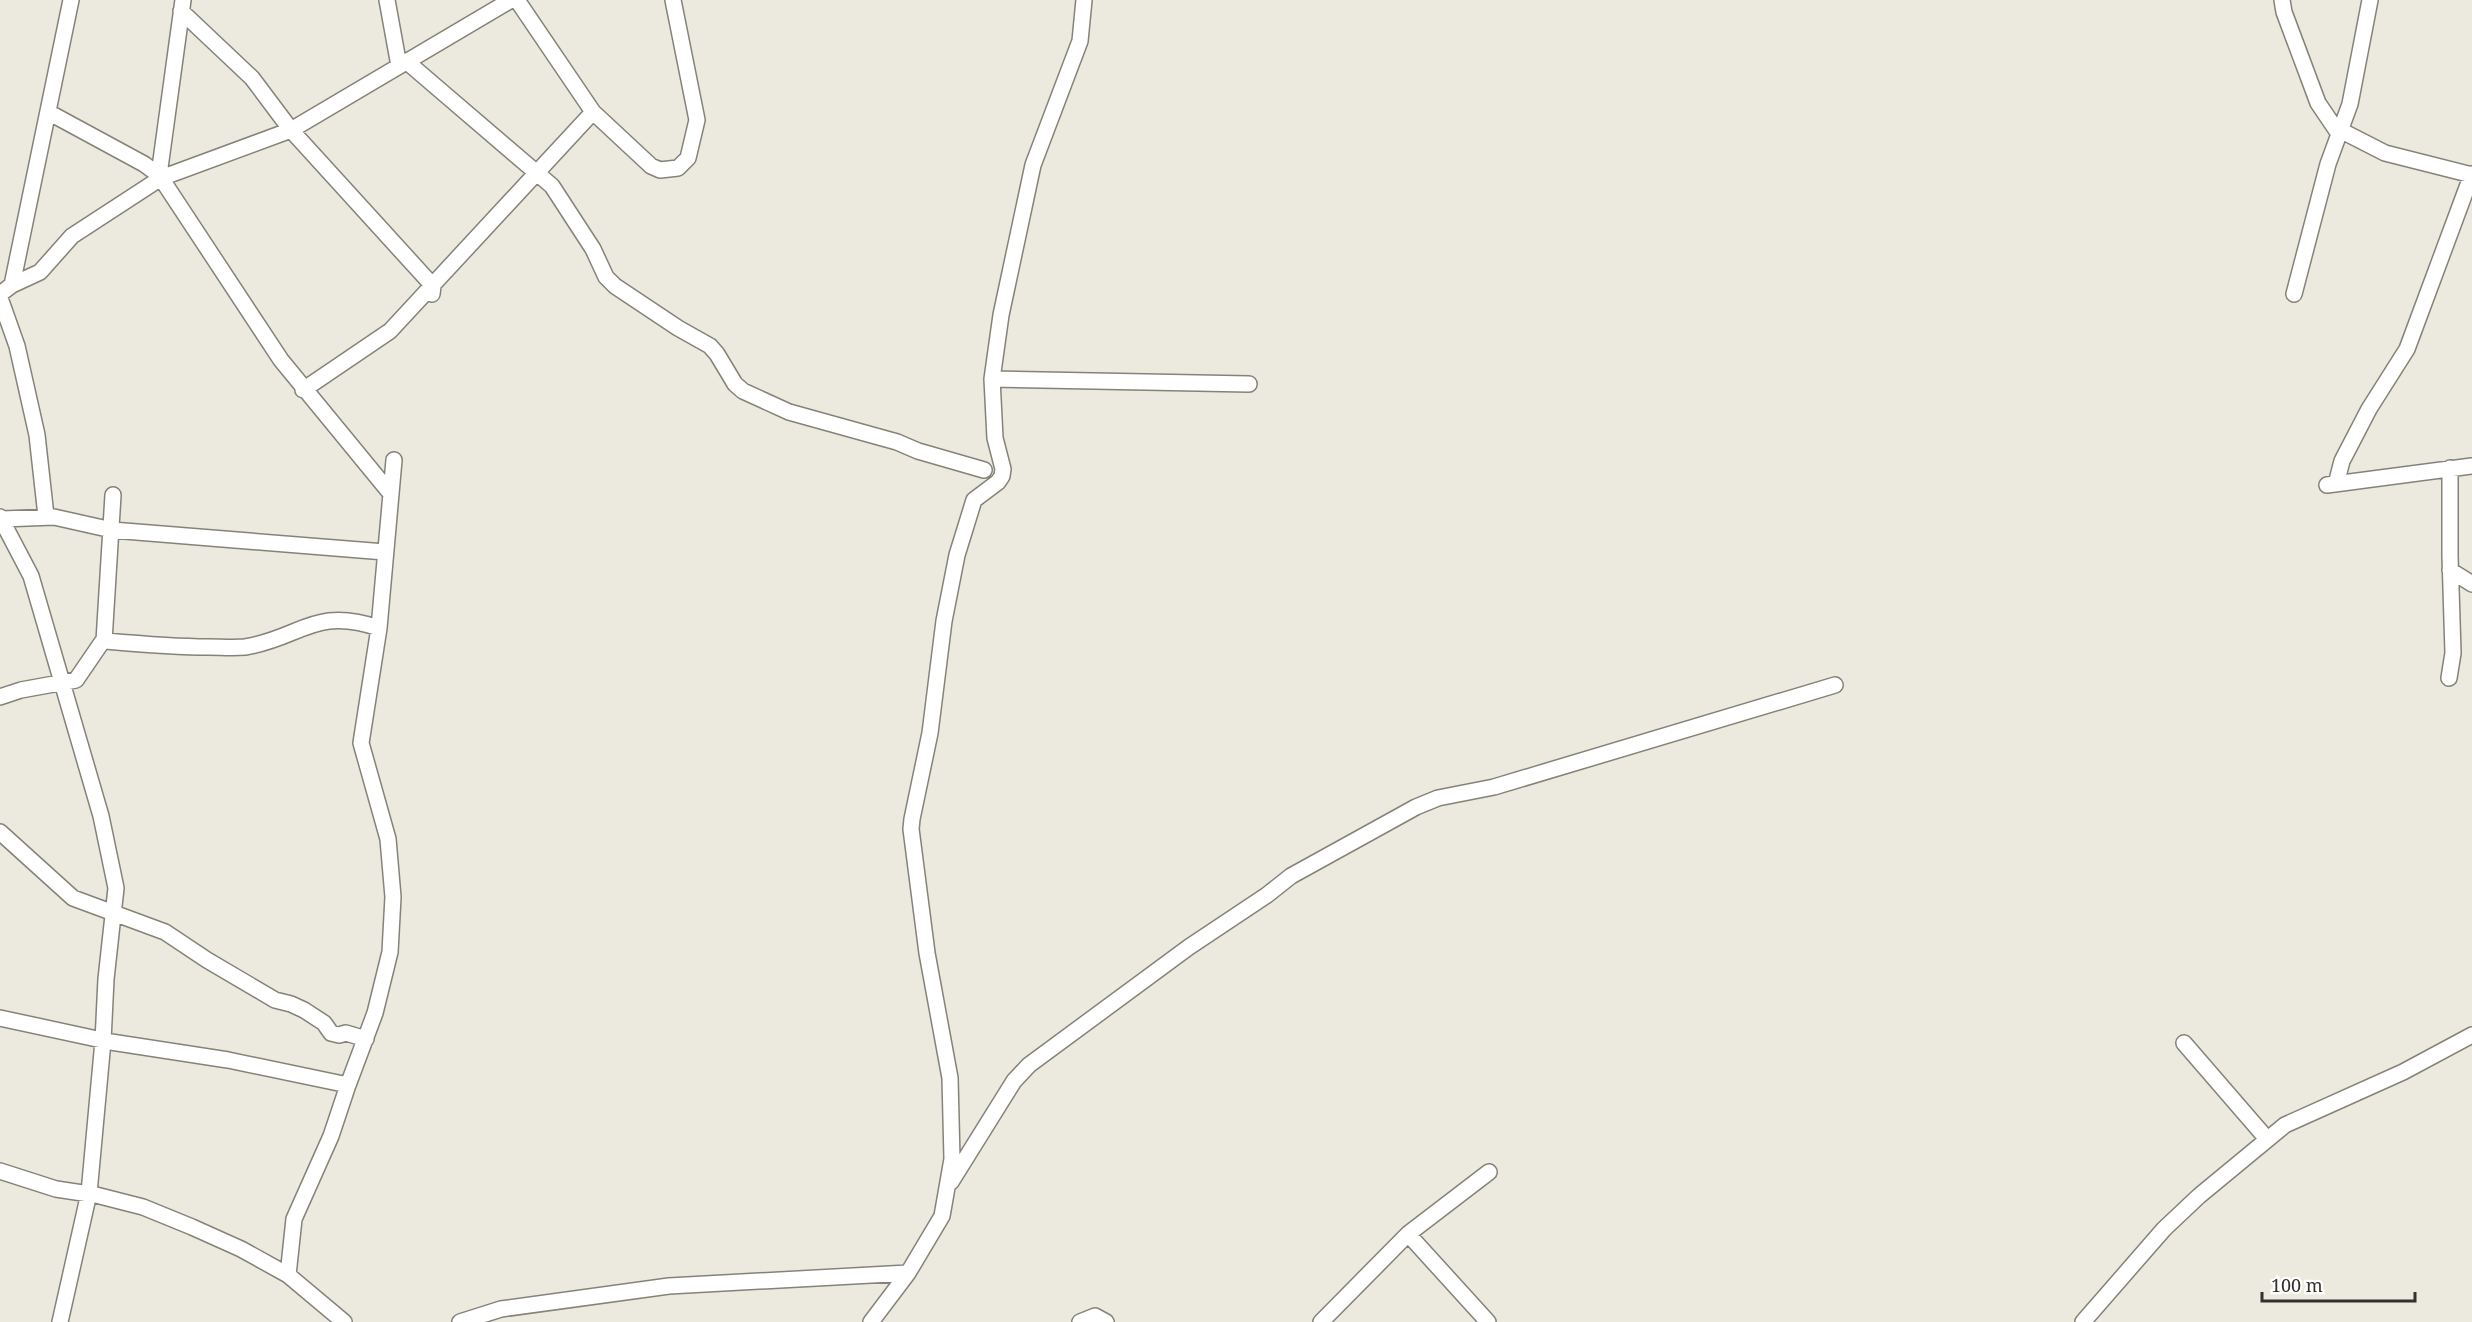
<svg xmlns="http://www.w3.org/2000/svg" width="2472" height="1322" font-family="'Noto Serif',serif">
<rect width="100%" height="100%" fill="#ece9de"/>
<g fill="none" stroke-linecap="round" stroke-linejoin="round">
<defs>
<path id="minor" d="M 387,0 L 399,66
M 517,0 L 593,112 L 651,166 L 660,170 L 678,168 L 688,158 L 697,120 L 673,0
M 2282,0 L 2284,12 L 2318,103 L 2339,134
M 181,11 L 252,78 L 291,130 L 433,286 L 432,294
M 406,61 L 552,186 L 593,249 L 606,277 L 615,286 L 678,328 L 710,346 L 717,354 L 735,384 L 743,391 L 789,412 L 897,442 L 918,451 L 984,470
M 48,112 L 144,164 L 159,175 L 281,360 L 391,494
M 2340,130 L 2385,153 L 2472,175
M 159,175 L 183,0
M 12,285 L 71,0
M 0,294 L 12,285 L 40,272 L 72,236 L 161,178 L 291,130 L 511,0
M 2294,294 L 2328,164 L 2350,104 L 2370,0
M 0,298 L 17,346 L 37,435 L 46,516
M 992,379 L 1249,384
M 303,390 L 390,331 L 593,112
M 2336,484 L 2342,461 L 2369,409 L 2407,349 L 2472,174
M 2327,485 L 2472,466
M 0,517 L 31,576 L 101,816 L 116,888 L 106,979 L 103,1041 L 89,1193 L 60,1322
M 2,519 L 54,517 L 112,530 L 385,552
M 2450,570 L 2472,584
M 104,641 L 113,495
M 2449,678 L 2453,653 L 2450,556 L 2450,468
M 0,697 L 21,690 L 76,680 L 102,642 L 106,641 C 140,644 174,647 208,647 C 220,647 233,648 245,647 C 301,638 314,606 379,628
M 0,832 L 73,898 L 165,932 L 207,960 L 275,1000 L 291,1004 L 304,1010 L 324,1023 L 331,1033 L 339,1035 L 346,1033 L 366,1039
M 0,1018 L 111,1042 L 228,1060 L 348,1085 L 331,1136 L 294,1219 L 288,1275
M 2184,1043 L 2267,1139
M 348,1085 L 375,1013 L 390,952 L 393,897 L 388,839 L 361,743 L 379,628 L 394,460
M 0,1171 L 56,1189 L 96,1195 L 143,1207 L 192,1227 L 241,1249 L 288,1275 L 344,1322
M 951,1182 L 1014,1081 L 1029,1065 L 1189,947 L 1267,895 L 1291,876 L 1416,807 L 1438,798 L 1494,787 L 1835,685
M 1408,1234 L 1488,1322
M 460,1322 L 501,1309 L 669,1286 L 908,1273
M 871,1322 L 908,1273 L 942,1216 L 952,1159 L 950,1078 L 927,953 L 911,829 L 912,819 L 930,733 L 944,621 L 957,555 L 974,500 L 998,482 L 1002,476 L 1003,469 L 995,438 L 992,379 L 1001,315 L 1033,165 L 1080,41 L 1084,0
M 1080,1322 L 1095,1316 L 1106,1322
M 1321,1322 L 1408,1234 L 1489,1172
M 2083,1322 L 2164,1229 L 2199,1196 L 2285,1125 L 2403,1072 L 2472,1035"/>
</defs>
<use href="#minor" stroke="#858279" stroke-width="18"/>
<use href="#minor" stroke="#fff" stroke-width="15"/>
</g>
<path d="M2262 1292v9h153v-9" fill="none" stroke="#32312d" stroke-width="3"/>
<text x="2271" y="1292" font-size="18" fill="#32312d" stroke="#ffffff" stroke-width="4.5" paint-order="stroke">100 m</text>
</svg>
